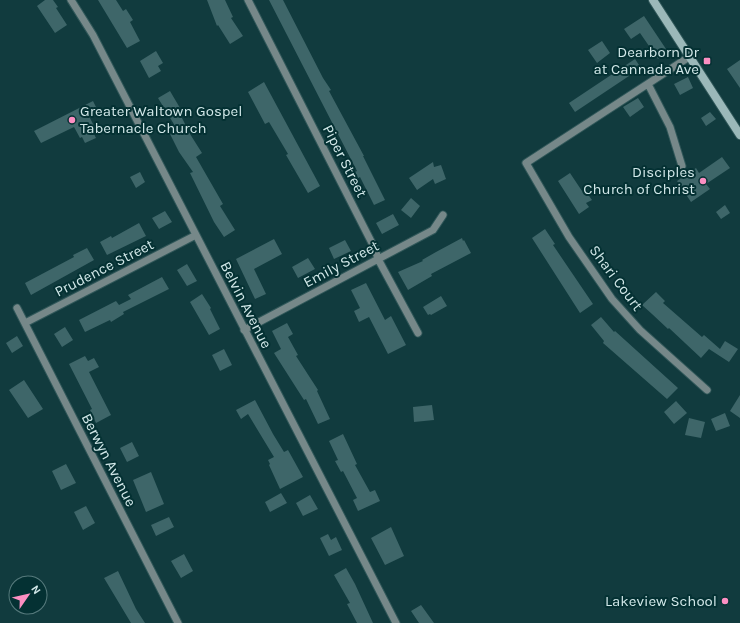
<svg xmlns="http://www.w3.org/2000/svg" width="740" height="623" font-family="Karla,sans-serif">
<rect width="100%" height="100%" fill="#113b3e"/>
<path fill="#3e6669" d="M 45,0 L 53,0 L 58,7 L 56,8 L 67,25 L 55,33 L 37,6 Z
M 98,0 L 116,0 L 123,11 L 126,9 L 133,20 L 130,22 L 140,41 L 127,48 Z
M 207,0 L 225,0 L 233,17 L 231,18 L 243,36 L 230,44 L 218,25 L 217,26 Z
M 269,0 L 283,0 L 323,78 L 331,90 L 329,91 L 364,156 L 363,156 L 385,200 L 374,205 L 360,177 L 358,178 L 355,172 L 357,171 Z
M 644,16 L 668,52 L 658,59 L 640,33 L 631,39 L 624,29 Z
M 602,41 L 610,53 L 597,63 L 588,50 Z
M 156,51 L 163,63 L 158,66 L 161,71 L 149,78 L 140,61 Z
M 635,59 L 641,68 L 575,112 L 569,103 Z
M 740,60 L 740,88 L 727,69 Z
M 688,77 L 693,88 L 680,95 L 674,84 Z
M 264,82 L 320,186 L 308,193 L 286,155 L 288,154 L 269,122 L 265,124 L 248,92 Z
M 170,91 L 180,108 L 178,110 L 190,134 L 202,153 L 196,157 L 223,204 L 220,206 L 235,230 L 224,237 L 214,222 L 190,173 L 193,172 L 179,152 L 168,130 L 175,126 L 158,98 Z
M 638,98 L 644,107 L 630,117 L 623,107 Z
M 93,101 L 99,113 L 90,118 L 94,126 L 92,127 L 94,131 L 93,132 L 96,138 L 85,143 L 82,137 L 80,138 L 74,127 L 41,143 L 34,131 Z
M 710,112 L 716,119 L 706,126 L 701,118 Z
M 722,157 L 730,168 L 706,184 L 710,189 L 691,202 L 677,181 L 696,168 L 699,173 Z
M 433,162 L 434,167 L 441,165 L 446,179 L 435,184 L 433,179 L 417,190 L 409,178 Z
M 140,172 L 145,182 L 136,188 L 130,177 Z
M 570,173 L 582,191 L 584,189 L 592,200 L 586,203 L 589,207 L 579,214 L 558,181 Z
M 411,198 L 420,206 L 411,218 L 401,210 Z
M 725,205 L 730,213 L 721,219 L 716,212 Z
M 165,211 L 172,222 L 159,229 L 152,218 Z
M 393,214 L 399,225 L 382,234 L 376,223 Z
M 139,223 L 146,236 L 107,255 L 100,242 L 111,236 L 112,238 Z
M 545,229 L 555,244 L 553,245 L 593,304 L 580,313 L 532,238 Z
M 462,238 L 463,241 L 464,240 L 471,253 L 431,274 L 432,276 L 408,290 L 398,272 L 423,261 L 422,260 L 436,252 Z
M 274,239 L 282,254 L 254,269 L 266,294 L 255,299 L 236,259 Z
M 345,240 L 351,251 L 334,259 L 329,248 Z
M 87,248 L 94,260 L 31,295 L 25,283 L 74,257 L 73,255 Z
M 308,258 L 315,269 L 298,278 L 292,267 Z
M 187,264 L 197,281 L 187,286 L 177,270 Z
M 162,277 L 169,289 L 123,312 L 124,314 L 111,322 L 110,320 L 85,332 L 79,320 L 116,301 L 119,305 L 131,299 L 128,295 Z
M 366,283 L 385,320 L 391,316 L 406,345 L 388,354 L 369,317 L 359,322 L 354,311 L 360,308 L 351,290 Z
M 656,292 L 665,301 L 663,303 L 702,337 L 704,335 L 720,349 L 725,341 L 738,349 L 729,362 L 709,349 L 701,358 L 669,328 L 668,329 L 652,314 L 642,305 Z
M 202,294 L 211,308 L 210,309 L 220,329 L 209,335 L 190,302 Z
M 441,296 L 447,306 L 431,315 L 430,314 L 428,315 L 423,307 Z
M 601,317 L 614,332 L 615,331 L 678,388 L 667,399 L 603,343 L 604,341 L 591,325 Z
M 287,323 L 293,334 L 288,337 L 298,355 L 296,356 L 318,390 L 317,391 L 330,419 L 318,424 L 306,399 L 304,400 L 274,353 L 281,349 L 272,331 Z
M 65,327 L 73,340 L 62,347 L 54,334 Z
M 17,336 L 23,346 L 12,353 L 6,343 Z
M 224,349 L 232,365 L 220,371 L 212,355 Z
M 85,356 L 88,361 L 94,358 L 99,367 L 89,372 L 111,415 L 96,423 L 90,410 L 92,409 L 69,364 Z
M 24,380 L 43,409 L 28,418 L 9,390 Z
M 740,395 L 740,418 L 730,411 Z
M 255,400 L 273,434 L 284,452 L 288,450 L 303,477 L 280,489 L 269,465 L 270,464 L 268,460 L 274,457 L 248,414 L 241,419 L 236,410 Z
M 676,401 L 687,413 L 674,424 L 664,412 Z
M 432,405 L 434,420 L 414,422 L 413,407 Z
M 725,413 L 730,426 L 716,431 L 711,419 Z
M 689,418 L 705,422 L 701,438 L 685,435 Z
M 343,434 L 357,464 L 355,465 L 370,492 L 375,490 L 380,501 L 358,511 L 353,500 L 357,498 L 343,471 L 341,472 L 335,461 L 338,460 L 329,441 Z
M 132,442 L 139,456 L 127,462 L 120,448 Z
M 66,464 L 76,483 L 61,490 L 52,471 Z
M 151,472 L 164,504 L 146,512 L 133,480 Z
M 281,493 L 287,503 L 270,512 L 265,502 Z
M 310,495 L 318,509 L 303,516 L 296,503 Z
M 86,506 L 95,523 L 83,530 L 74,512 Z
M 169,517 L 174,527 L 156,536 L 151,525 Z
M 391,527 L 404,556 L 385,565 L 371,538 Z
M 328,534 L 331,540 L 336,537 L 342,550 L 329,556 L 320,538 Z
M 184,554 L 193,571 L 181,578 L 171,561 Z
M 346,568 L 355,584 L 373,623 L 357,623 L 347,604 L 350,603 L 334,575 Z
M 118,571 L 136,609 L 145,623 L 131,623 L 104,578 Z
M 421,605 L 434,623 L 419,623 L 411,611 Z"/>
<g fill="none" stroke-linecap="round" stroke-linejoin="round">
<defs>
<path id="street" d="M 71,0 L 93,35 L 396,623
M 248,0 L 375,249 L 378,259 L 418,333
M 689,57 L 526,163 L 569,237 L 612,299 L 640,330 L 707,390
M 648,84 L 670,127 L 682,166
M 17,308 L 178,623
M 25,323 L 196,235
M 244,330 L 433,230 L 443,215"/>
<path id="secondary" d="M 653,0 L 740,135"/>
</defs>
<use href="#street" stroke="#305759" stroke-width="9"/>
<use href="#secondary" stroke="#305759" stroke-width="10"/>
<use href="#street" stroke="#768889" stroke-width="7"/>
<use href="#secondary" stroke="#9bb8b9" stroke-width="8"/>
</g>
<g fill="#fc8fc2" stroke="#043133" stroke-width="1.5">
<rect x="703" y="57" width="8" height="8" rx="2"/>
<circle cx="72" cy="120" r="4"/>
<circle cx="703" cy="181" r="4"/>
<circle cx="725" cy="601" r="4"/>
</g>
<g text-anchor="middle" stroke-width="4" stroke-linejoin="round" paint-order="stroke">
<g font-size="15" fill="#d2e8e9" stroke="#043133" text-anchor="end">
<text x="699" y="57">Dearborn Dr<tspan x="699" dy="17">at Cannada Ave</tspan></text>
<text x="80" y="116" text-anchor="start">Greater Waltown Gospel<tspan x="80" dy="17">Tabernacle Church</tspan></text>
<text x="695" y="177">Disciples<tspan x="695" dy="17">Church of Christ</tspan></text>
<text x="717" y="606">Lakeview School</text>
</g>
<g font-size="15" fill="#d2e8e9" stroke="#043133">
<text transform="translate(345 161) rotate(63)" y="5">Piper Street</text>
<text transform="translate(341 264) rotate(-28)" y="5">Emily Street</text>
<text transform="translate(104 268) rotate(-27)" y="5">Prudence Street</text>
<text transform="translate(616 278) rotate(53)" y="5">Shari Court</text>
<text transform="translate(246 305) rotate(63)" y="5">Belvin Avenue</text>
<text transform="translate(109 460) rotate(63)" y="5">Berwyn Avenue</text>
</g>
</g>
<g transform="translate(28 595) rotate(56)"><circle r="19" fill="#043133" stroke="#567a7c"/>
<path d="M0-3L7 15L0 10L-7 15Z" fill="#fc8fc2"/>
<text y="-6" font-size="11" font-weight="bold" text-anchor="middle" fill="#d2e8e9">N</text>
</g>
</svg>
